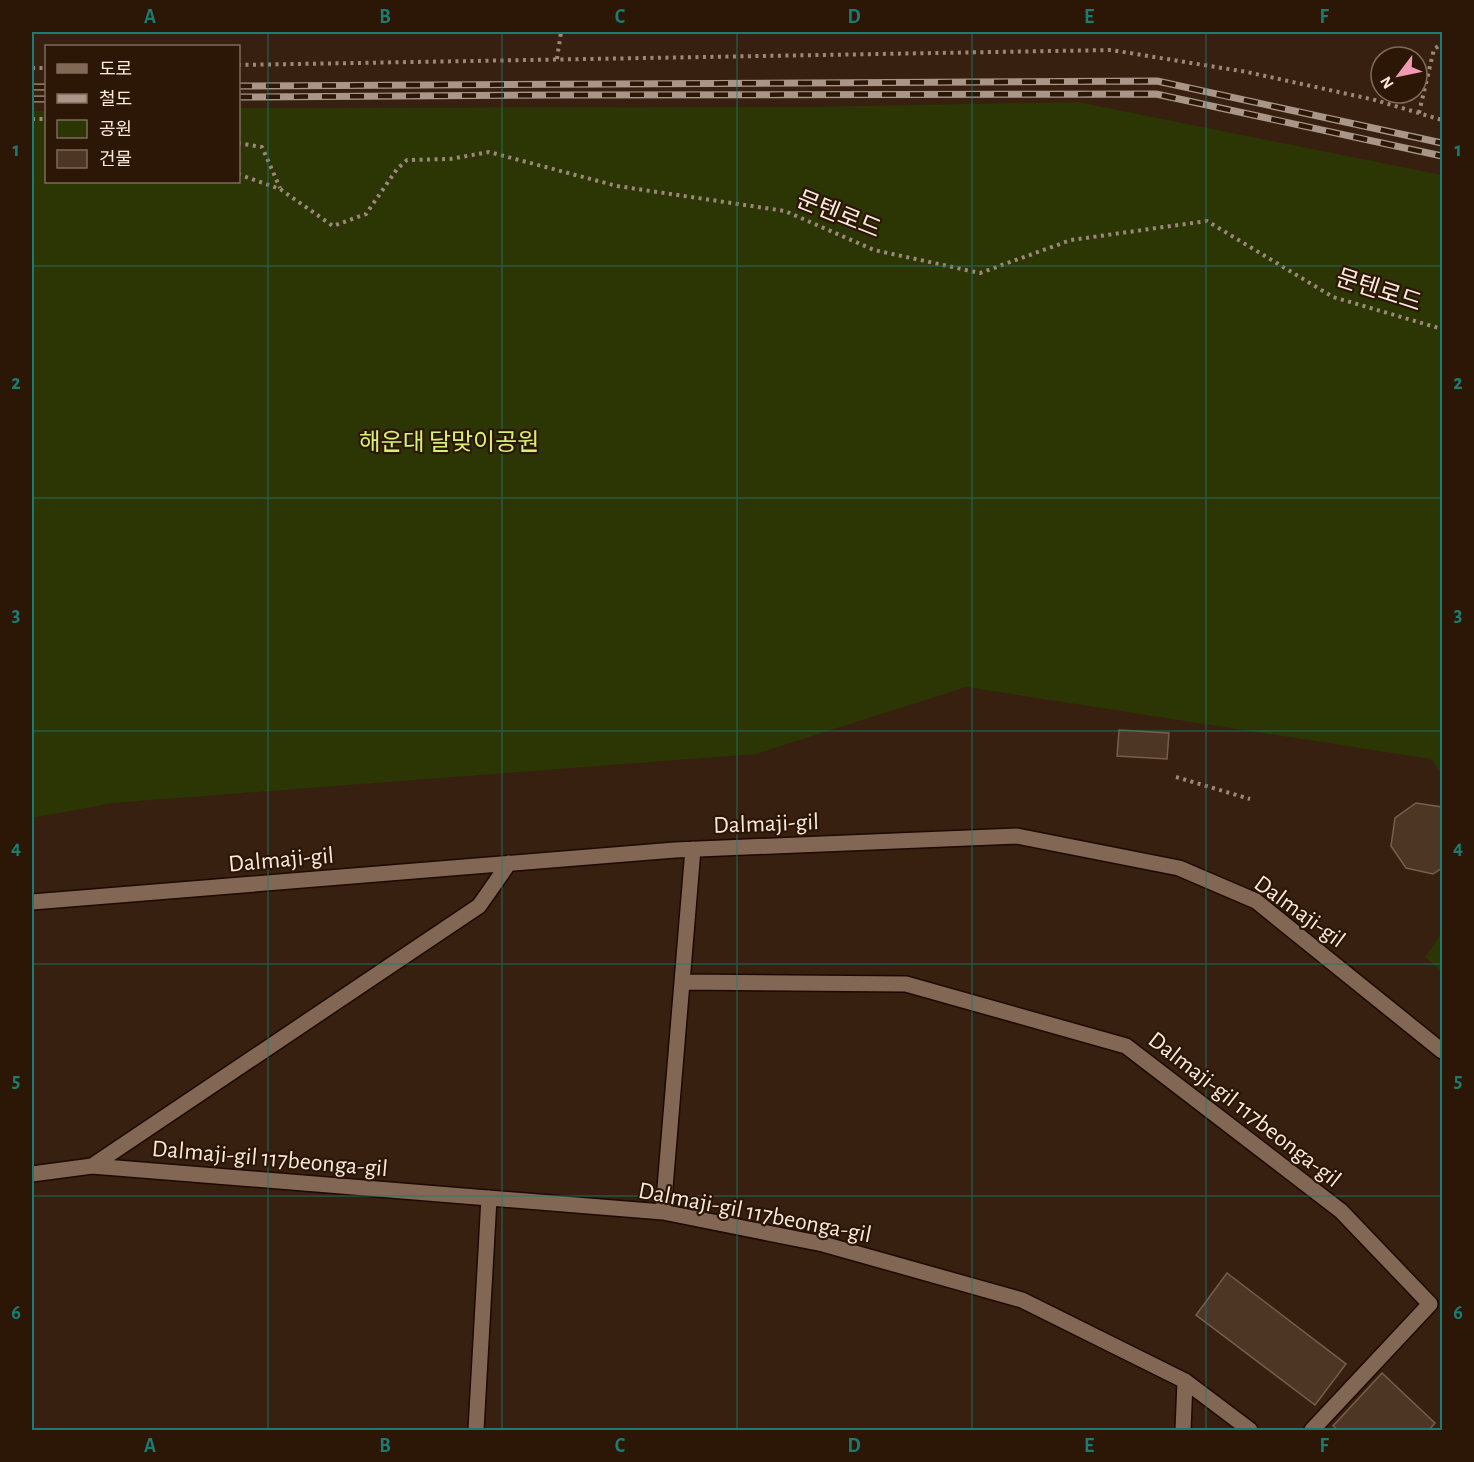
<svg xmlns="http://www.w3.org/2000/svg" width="1474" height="1462" font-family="'Alegreya Sans','Noto Sans KR',sans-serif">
<rect width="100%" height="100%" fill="#37200f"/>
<path fill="#2c3504" d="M 1078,102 L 1442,175 L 1442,776 L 1431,759 L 966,687 L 756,754 L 113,803 L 32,818 L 32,111 L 46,111 L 46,182 L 238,182 L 239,108 L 811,107 Z
M 1442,933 L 1442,972 L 1425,957 Z"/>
<path fill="#4e3624" stroke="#785e4b" stroke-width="1.5" d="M 1119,730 L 1169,733 L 1167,759 L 1117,756 Z
M 1416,803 L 1442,807 L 1442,868 L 1433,874 L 1406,868 L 1391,846 L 1395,818 Z
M 1227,1273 L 1346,1364 L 1315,1405 L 1196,1315 Z
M 1382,1373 L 1435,1423 L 1429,1430 L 1338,1430 L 1333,1426 Z"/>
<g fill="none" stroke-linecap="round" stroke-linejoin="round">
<defs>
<path id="minor" d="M 32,902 L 675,850 L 1017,836 L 1179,868 L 1256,901 L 1442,1051
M 683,982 L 906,984 L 1126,1046 L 1341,1211 L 1430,1304 L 1312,1430
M 92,1166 L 479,906 L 509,863
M 32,1174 L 92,1166 L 663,1212 L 823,1244 L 1022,1300 L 1185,1381 L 1250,1430
M 663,1212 L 693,849
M 476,1430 L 489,1198
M 1183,1430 L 1185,1381"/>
</defs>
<use href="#minor" stroke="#1d0900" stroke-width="18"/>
<path stroke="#9c887b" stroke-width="4" stroke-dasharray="3 4.5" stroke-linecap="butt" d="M 557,59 L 561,32
M 238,65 L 1111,50 L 1247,72 L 1375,100 L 1442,120
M 32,68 L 46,68
M 1419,113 L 1434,49 L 1442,44
M 32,119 L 46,119
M 238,143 L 262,147 L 280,188
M 238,174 L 280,189 L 333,226 L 366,214 L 397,169 L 407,160 L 450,159 L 489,152 L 617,186 L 785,211 L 874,250 L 980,273 L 1071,240 L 1207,221 L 1333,297 L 1442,329
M 1176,777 L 1250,799"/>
<use href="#minor" stroke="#826754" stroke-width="15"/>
<defs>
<path id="rail" d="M 238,86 L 1157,81 L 1442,143
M 32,87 L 46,87
M 238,97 L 554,95 L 1156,94 L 1442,156
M 32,99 L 46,99"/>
</defs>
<use href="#rail" stroke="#a99689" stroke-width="7"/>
<use href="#rail" stroke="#2c1605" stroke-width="4.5" stroke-dasharray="14" stroke-linecap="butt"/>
</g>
<path fill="none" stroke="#1b7c74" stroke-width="1.5" stroke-opacity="0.55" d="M 268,32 L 268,1430M 502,32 L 502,1430M 737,32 L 737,1430M 972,32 L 972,1430M 1206,32 L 1206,1430M 32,266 L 1442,266M 32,498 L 1442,498M 32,731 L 1442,731M 32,964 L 1442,964M 32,1196 L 1442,1196"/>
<g text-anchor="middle" stroke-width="4.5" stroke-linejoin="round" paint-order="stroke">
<g font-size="24" fill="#f9e9df" stroke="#2c1605">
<text transform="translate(839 214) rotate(22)" y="8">문텐로드</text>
<text transform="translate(1379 290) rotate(18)" y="8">문텐로드</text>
<text transform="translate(766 823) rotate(-2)" y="8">Dalmaji-gil</text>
<text transform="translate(281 859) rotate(-5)" y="8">Dalmaji-gil</text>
<text transform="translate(1300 911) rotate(36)" y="8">Dalmaji-gil</text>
<text transform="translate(1245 1109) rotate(38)" y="8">Dalmaji-gil 117beonga-gil</text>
<text transform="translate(270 1158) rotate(5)" y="8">Dalmaji-gil 117beonga-gil</text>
<text transform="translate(755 1212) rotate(11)" y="8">Dalmaji-gil 117beonga-gil</text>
</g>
<g font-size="24" fill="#d6f171" stroke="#2c1605">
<text x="449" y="450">해운대 달맞이공원</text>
</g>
</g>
<rect width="1474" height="1462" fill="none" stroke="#2c1605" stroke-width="66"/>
<rect x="45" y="45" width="195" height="138" fill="#2c1605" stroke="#7e6a5c" stroke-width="1.5"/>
<rect x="57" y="64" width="30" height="9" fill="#826754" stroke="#7e6a5c" stroke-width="1.5"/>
<text x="99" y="75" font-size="18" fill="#f9e9df">도로</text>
<rect x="57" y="94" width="30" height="9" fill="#a99689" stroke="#7e6a5c" stroke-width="1.5"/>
<text x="99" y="105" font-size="18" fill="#f9e9df">철도</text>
<rect x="57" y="120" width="30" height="18" fill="#2c3504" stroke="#7e6a5c" stroke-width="1.5"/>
<text x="99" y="135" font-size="18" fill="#f9e9df">공원</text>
<rect x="57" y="150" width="30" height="18" fill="#4e3624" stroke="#7e6a5c" stroke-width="1.5"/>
<text x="99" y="165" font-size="18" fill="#f9e9df">건물</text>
<g transform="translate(1399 75) rotate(238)"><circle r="28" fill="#2c1605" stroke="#7e6a5c" stroke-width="1.5"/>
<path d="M0-4.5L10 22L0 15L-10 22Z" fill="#f19ab3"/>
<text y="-9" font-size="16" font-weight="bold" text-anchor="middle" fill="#f9e9df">N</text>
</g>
<rect x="33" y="33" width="1408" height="1396" fill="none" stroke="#1b7c74" stroke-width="2"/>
<g font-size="20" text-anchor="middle" font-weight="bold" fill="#1b7c74">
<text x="150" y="23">A</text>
<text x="385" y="23">B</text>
<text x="620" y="23">C</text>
<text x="854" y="23">D</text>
<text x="1089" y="23">E</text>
<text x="1324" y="23">F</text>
<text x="16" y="156">1</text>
<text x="1458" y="156">1</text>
<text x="16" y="389">2</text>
<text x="1458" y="389">2</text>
<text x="16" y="621">3</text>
<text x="1458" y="621">3</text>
<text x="16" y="854">4</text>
<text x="1458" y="854">4</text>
<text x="16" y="1087">5</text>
<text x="1458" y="1087">5</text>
<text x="16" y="1319">6</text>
<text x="1458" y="1319">6</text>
<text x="150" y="1452">A</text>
<text x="385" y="1452">B</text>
<text x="620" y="1452">C</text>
<text x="854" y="1452">D</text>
<text x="1089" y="1452">E</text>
<text x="1324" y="1452">F</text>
</g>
</svg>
